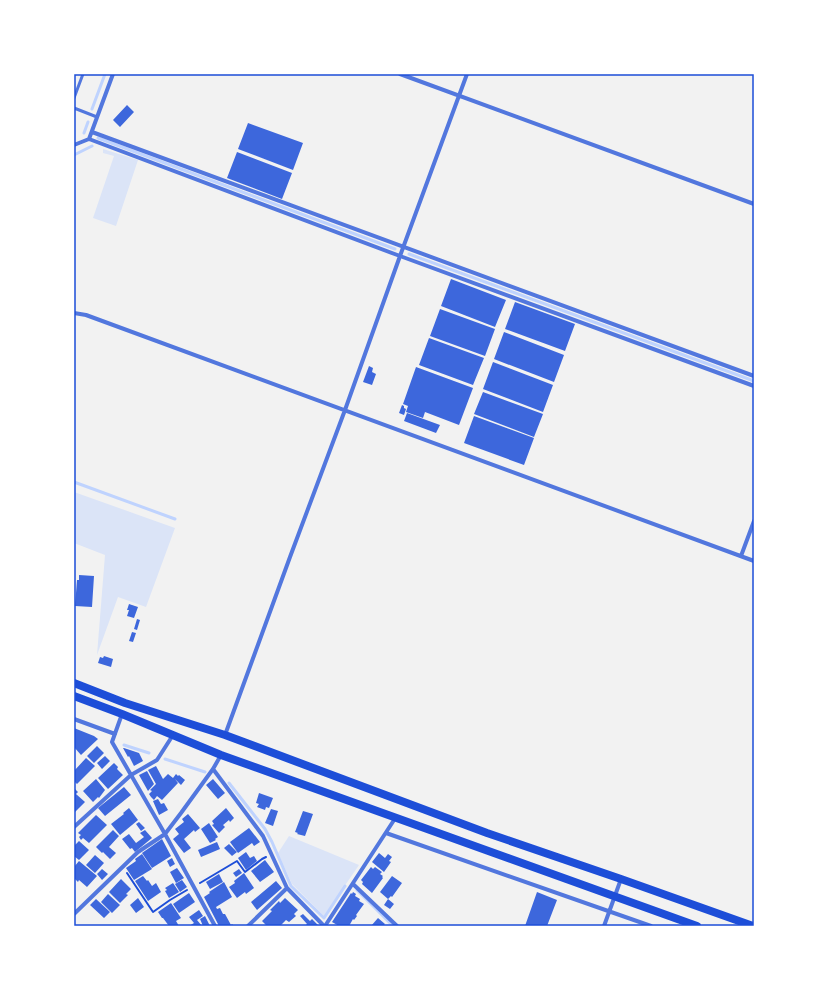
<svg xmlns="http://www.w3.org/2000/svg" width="828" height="1000" font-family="Barlow,sans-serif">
<rect width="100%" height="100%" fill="#f2f2f2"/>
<path fill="#dbe4f7" d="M 103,149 L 138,160 L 116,226 L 93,218 L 114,156 L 103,153 Z
M 74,492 L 175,528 L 146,607 L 118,597 L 97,655 L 105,555 L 74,543 Z
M 289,836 L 359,865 L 324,916 L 292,884 L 278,853 Z"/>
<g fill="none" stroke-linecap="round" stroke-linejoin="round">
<path stroke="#bfd3fe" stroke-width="3" d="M 92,109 L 105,74
M 84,133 L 88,122
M 98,138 L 395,249
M 74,155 L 92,146
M 409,254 L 754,381
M 74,482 L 175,519
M 124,745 L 149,753
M 165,759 L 205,772
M 229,783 L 265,829 L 272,842 L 291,886 L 324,918 L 345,886
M 357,890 L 393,926"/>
</g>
<path fill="#3d67dc" d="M 127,105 L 134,112 L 120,127 L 113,120 Z
M 248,123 L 303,143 L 293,170 L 238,149 Z
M 237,152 L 292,173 L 282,199 L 227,178 Z
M 451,279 L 506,300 L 495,327 L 441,306 Z
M 515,302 L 575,324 L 565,351 L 505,329 Z
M 440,309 L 495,329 L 485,356 L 430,336 Z
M 504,332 L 564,355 L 554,382 L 494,359 Z
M 429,338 L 484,358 L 473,385 L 419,365 Z
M 493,362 L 553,385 L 543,412 L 483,389 Z
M 369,366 L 373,368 L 372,372 L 376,374 L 372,385 L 363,382 Z
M 416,367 L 473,388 L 459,425 L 425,412 L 423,418 L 406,412 L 408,406 L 403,404 Z
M 483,392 L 543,414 L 534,437 L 474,414 Z
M 402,405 L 404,406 L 404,408 L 406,409 L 404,415 L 399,413 Z
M 407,413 L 440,425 L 436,433 L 404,421 Z
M 474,416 L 534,438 L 524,465 L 464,443 Z
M 79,575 L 94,576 L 92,607 L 75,606 L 77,580 L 79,580 Z
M 129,604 L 138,607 L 134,618 L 127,616 L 129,610 L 127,610 Z
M 137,619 L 140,620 L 137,630 L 134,629 Z
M 132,632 L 136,633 L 133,642 L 129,641 Z
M 104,656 L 113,659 L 111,667 L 98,663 L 100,657 L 103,658 Z
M 74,728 L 94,736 L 98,739 L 81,755 L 74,747 Z
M 97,746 L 104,753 L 94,763 L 87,756 Z
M 123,748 L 124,748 L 139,753 L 143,761 L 134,766 L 129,756 L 128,757 Z
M 105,756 L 110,761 L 102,769 L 97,763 Z
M 86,758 L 95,766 L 77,784 L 74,781 L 74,771 Z
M 114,763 L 118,767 L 117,769 L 123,775 L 108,789 L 98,778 Z
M 156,766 L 163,779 L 168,774 L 173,778 L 176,774 L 178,776 L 179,775 L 185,780 L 181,785 L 175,779 L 178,783 L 162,800 L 157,796 L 154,800 L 151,797 L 149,794 L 152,791 L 150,790 L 156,784 L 148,770 Z
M 147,771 L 154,784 L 148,791 L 139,775 Z
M 96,779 L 105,790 L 99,798 L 98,797 L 93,802 L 83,791 Z
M 213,779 L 225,793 L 218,799 L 206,785 Z
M 124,787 L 131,795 L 105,816 L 98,808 Z
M 75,789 L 78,792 L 76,794 L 85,802 L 74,813 L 74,791 Z
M 259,793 L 273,798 L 269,808 L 266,807 L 265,810 L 257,807 L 259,804 L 256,803 Z
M 158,799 L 161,804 L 164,803 L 168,810 L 159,815 L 153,801 Z
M 129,808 L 138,820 L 120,835 L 111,824 L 124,814 L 123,813 Z
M 226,808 L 234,818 L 230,822 L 229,820 L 223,825 L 225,827 L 219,833 L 212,825 L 214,824 L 212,821 Z
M 271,809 L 278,811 L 273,826 L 265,823 Z
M 303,811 L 313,814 L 305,836 L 297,834 L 298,833 L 295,832 Z
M 188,814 L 200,828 L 195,832 L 194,830 L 184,839 L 191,848 L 184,853 L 173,839 L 179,834 L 175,829 L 184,822 L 182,819 Z
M 96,815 L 107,825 L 89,843 L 83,838 L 81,840 L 79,837 L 81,835 L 78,833 Z
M 139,822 L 145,828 L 141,831 L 136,824 Z
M 209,823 L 218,837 L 215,839 L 216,840 L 210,843 L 201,829 Z
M 249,828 L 260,842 L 254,846 L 252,843 L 238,853 L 230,842 Z
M 113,830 L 119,836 L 109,847 L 116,853 L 110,859 L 103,852 L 102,853 L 96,847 Z
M 145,830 L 152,838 L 135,852 L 132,848 L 130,849 L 122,839 L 129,834 L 136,843 L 144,837 L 140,833 Z
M 162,839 L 171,856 L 152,868 L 142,853 Z
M 79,841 L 89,850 L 79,860 L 74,856 L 74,846 Z
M 217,842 L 220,849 L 201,857 L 198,850 Z
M 229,844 L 237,852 L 232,856 L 224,848 Z
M 246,852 L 250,858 L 254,856 L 257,861 L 246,870 L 238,858 Z
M 379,853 L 385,858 L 388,854 L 392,857 L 389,861 L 391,862 L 384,872 L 372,862 Z
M 142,854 L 152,869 L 134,880 L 126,868 L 136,861 L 135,859 Z
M 95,855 L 104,863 L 95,873 L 86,865 Z
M 172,858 L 175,864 L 170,867 L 167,861 Z
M 265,860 L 274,872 L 260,882 L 251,871 Z
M 79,861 L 97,876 L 87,887 L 79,880 L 78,882 L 74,878 L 74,867 Z
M 371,867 L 373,869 L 375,867 L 382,872 L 380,874 L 383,876 L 382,877 L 383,878 L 372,893 L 362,884 L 363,882 L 361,880 Z
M 177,868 L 184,878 L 176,883 L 170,872 Z
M 102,869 L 108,874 L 102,880 L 97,874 Z
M 239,869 L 242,873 L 236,877 L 233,873 Z
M 244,873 L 254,888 L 246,894 L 245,892 L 237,898 L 229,887 L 235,883 L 234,881 Z
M 219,874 L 223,882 L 210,889 L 206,882 Z
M 143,876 L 147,881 L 148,880 L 152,886 L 156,883 L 161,892 L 148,901 L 135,881 Z
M 392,876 L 402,883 L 392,897 L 391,896 L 388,899 L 380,892 Z
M 121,879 L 131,889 L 126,894 L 128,895 L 120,903 L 109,892 Z
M 182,880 L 187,887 L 180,892 L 175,884 Z
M 276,881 L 282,888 L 257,910 L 251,902 Z
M 224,882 L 232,897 L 216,907 L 217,909 L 220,908 L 223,914 L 225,914 L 231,925 L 232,924 L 234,926 L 219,926 L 204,897 L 210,893 L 209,892 Z
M 173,883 L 179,892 L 169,898 L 165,891 L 167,890 L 165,888 Z
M 353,892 L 356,894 L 355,896 L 360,899 L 359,901 L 364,904 L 356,915 L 357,916 L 354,920 L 353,919 L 349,926 L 339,926 L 332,922 L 351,893 L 352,894 Z
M 537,892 L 557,900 L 547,926 L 525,926 Z
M 189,893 L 195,902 L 179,913 L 173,904 Z
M 108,894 L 120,905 L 112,913 L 101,902 Z
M 138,898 L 144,907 L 136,913 L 130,905 Z
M 285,898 L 298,910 L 294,914 L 296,916 L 289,922 L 286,920 L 280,926 L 267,926 L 262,921 L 272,911 L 270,910 L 279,901 L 280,903 Z
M 96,899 L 110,912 L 104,918 L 90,905 Z
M 388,899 L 394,904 L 390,909 L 384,905 Z
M 171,903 L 181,918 L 176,921 L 179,926 L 169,926 L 163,918 L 162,918 L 158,912 Z
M 199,910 L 203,916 L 197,920 L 202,926 L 189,926 L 194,923 L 189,917 Z
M 303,914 L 310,921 L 312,919 L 319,926 L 305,926 L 307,924 L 300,916 Z
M 205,916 L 210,926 L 203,926 L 200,919 Z
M 378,918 L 385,924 L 384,925 L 385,926 L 371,926 Z"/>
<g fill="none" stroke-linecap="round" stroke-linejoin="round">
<path stroke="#1d4ed8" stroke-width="2" d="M 127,873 L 153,912 L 170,900 L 187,890
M 200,883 L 237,861 L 245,872 L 262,859 L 266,857"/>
<path stroke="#5277de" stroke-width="3" d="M 74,98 L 83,74
M 74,108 L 97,117"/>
<path stroke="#5277de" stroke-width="4" d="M 400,74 L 754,204
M 92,132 L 754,376
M 89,139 L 113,74
M 74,145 L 89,139 L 400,256 L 754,386
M 74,313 L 86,315 L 754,561
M 741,556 L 754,521
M 122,714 L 112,742 L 165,834 L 215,926
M 74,719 L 115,734
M 225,735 L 290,557 L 345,410 L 400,256 L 467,74
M 213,769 L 263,836 L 287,888 L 324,926
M 74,827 L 131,775 L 157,760 L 173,735
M 386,833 L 651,926
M 353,884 L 397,926
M 74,914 L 138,852 L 165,834 L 181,813 L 213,769 L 221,755
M 248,926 L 287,888
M 325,926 L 396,817
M 604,926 L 621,879"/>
<path stroke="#1d4ed8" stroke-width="8" d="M 74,683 L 125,703 L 225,735 L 487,833 L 621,879 L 753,926
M 74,696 L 122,714 L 221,755 L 697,926"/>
</g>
<rect width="828" height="1000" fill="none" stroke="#ffffff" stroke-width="150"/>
<rect x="75" y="75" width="678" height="850" fill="none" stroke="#1d4ed8" stroke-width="1.5"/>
</svg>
